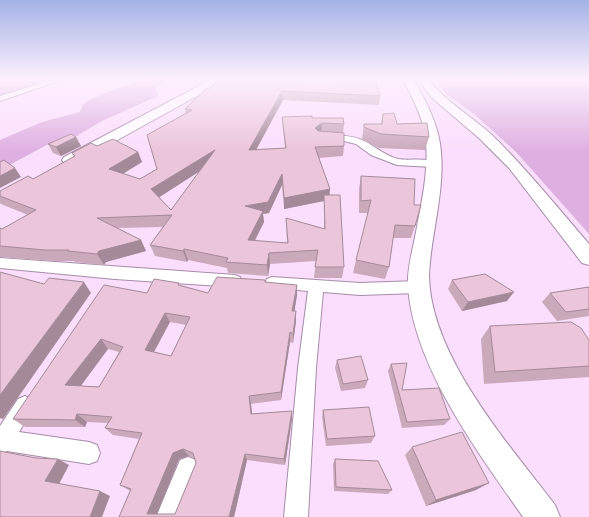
<svg xmlns="http://www.w3.org/2000/svg" width="589" height="517" font-family="'Libre Baskerville',serif">
<rect width="100%" height="100%" fill="#fbdefd"/>
<path fill="#deb0e1" d="M 0,79 L 51,79 L 0,97 Z
M 146,79 L 172,79 L 155,86 L 158,96 L 102,121 L 75,137 L 54,141 L 0,170 L 0,140 L 42,122 L 80,112 L 83,104 L 102,94 Z
M 435,79 L 589,79 L 589,234 L 516,152 L 474,114 L 445,93 Z"/>
<g fill="none" stroke-linecap="round" stroke-linejoin="round">
<defs>
<path id="street" d="M 55,79 L 65,79 L 0,101 L 0,96 Z
M 325,135 C 337,135 350,135 362,140 C 374,145 383,155 398,159 C 407,161 431,157 437,164 L 432,167 L 397,165 L 371,155 L 356,144 L 344,141 L 322,140 L 320,138 Z
M 0,258 L 235,275 L 240,277 L 242,281 L 240,285 L 235,287 L 115,279 L 0,268 Z
M 272,277 L 360,283 L 418,281 L 423,283 L 426,287 L 423,291 L 418,293 L 360,295 L 323,292 L 316,368 L 308,517 L 284,517 L 298,368 L 308,291 L 267,287 L 265,283 L 267,279 Z
M 25,396 L 32,399 L 35,406 L 19,432 L 89,442 L 97,445 L 100,453 L 97,461 L 89,464 L 7,451 L 0,454 L 0,426 L 18,399 Z
M 188,457 L 196,460 L 199,468 L 180,517 L 156,517 L 180,460 Z"/>
<path id="secondary" d="M 403,79 L 413,79 C 424,97 434,116 439,138 C 448,183 431,230 429,275 C 430,356 508,443 555,505 L 560,517 L 523,517 C 478,452 413,366 408,286 C 407,267 413,249 416,232 C 422,199 431,163 424,129 C 420,112 411,95 403,79 Z
M 418,79 L 428,79 C 447,103 470,115 492,135 C 527,169 557,207 589,244 L 589,265 L 582,263 L 509,168 L 480,139 L 431,97 Z"/>
<path id="highway" d="M 212,79 L 226,79 L 224,81 L 76,163 L 70,165 L 64,163 L 62,160 L 64,157 Z"/>
</defs>
<use href="#street" stroke="#a68ca8" stroke-width="2"/>
<use href="#secondary" stroke="#a68ca8" stroke-width="2"/>
<use href="#highway" stroke="#a68ca8" stroke-width="2"/>
<use href="#street" fill="#fff" fill-rule="evenodd"/>
<use href="#secondary" fill="#fff" fill-rule="evenodd"/>
<use href="#highway" fill="#fff" fill-rule="evenodd"/>
</g>
<path fill="#caa9bb" fill-rule="evenodd" d="M 331,79 L 375,79 L 380,96 L 379,105 L 283,100 L 256,150 L 285,148 L 283,127 L 282,117 L 312,118 L 344,124 L 343,133 L 344,146 L 343,156 L 318,158 L 330,189 L 329,195 L 344,267 L 342,278 L 314,278 L 316,261 L 270,264 L 268,276 L 228,273 L 227,268 L 188,260 L 187,262 L 155,256 L 150,245 L 163,227 L 117,228 L 141,240 L 146,251 L 106,262 L 104,265 L 75,262 L 74,261 L 53,261 L 0,257 L 0,228 L 2,229 L 28,215 L 1,204 L 0,203 L 0,191 L 33,179 L 74,157 L 72,153 L 97,146 L 138,152 L 142,162 L 123,174 L 140,179 L 157,169 L 186,114 L 185,109 L 210,88 L 301,82 L 332,82 ZM 200,171 L 171,210 L 159,197 ZM 282,185 L 284,209 L 324,201 L 324,229 L 286,218 L 287,243 L 255,241 L 264,222 L 263,214 L 269,213 Z
M 383,114 L 397,124 L 429,137 L 425,150 L 379,148 L 362,139 L 364,124 L 381,124 Z
M 76,137 L 81,146 L 61,156 L 53,153 L 48,144 Z
M 361,176 L 414,205 L 415,226 L 411,238 L 393,238 L 389,267 L 385,279 L 353,273 L 356,260 L 368,213 L 359,213 L 359,189 Z
M 452,280 L 507,301 L 462,311 L 448,289 Z
M 265,282 L 297,295 L 294,311 L 296,311 L 296,321 L 293,343 L 290,342 L 281,400 L 251,404 L 252,414 L 292,411 L 292,419 L 285,465 L 247,460 L 234,517 L 119,517 L 130,491 L 120,485 L 139,439 L 113,435 L 105,428 L 108,423 L 87,422 L 85,427 L 25,427 L 13,419 L 147,293 L 180,285 L 208,293 ZM 170,322 L 186,325 L 171,356 L 154,352 ZM 108,349 L 119,352 L 99,387 L 80,386 ZM 189,456 L 194,458 L 196,463 L 175,514 L 157,514 L 179,459 Z
M 589,287 L 589,316 L 557,321 L 542,302 L 550,293 Z
M 490,326 L 589,340 L 589,377 L 484,384 L 481,339 Z
M 337,360 L 368,380 L 365,388 L 341,391 L 335,368 Z
M 391,364 L 402,390 L 450,419 L 444,425 L 402,428 L 388,371 Z
M 323,410 L 375,436 L 371,443 L 326,446 L 322,417 Z
M 412,447 L 476,490 L 426,506 L 405,455 Z
M 335,459 L 392,490 L 388,494 L 334,491 L 333,464 Z"/>
<path fill="#a48a98" d="M 282,91 L 283,100 L 250,161 L 249,150 Z
M 322,123 L 321,134 L 315,128 Z
M 76,137 L 81,146 L 61,156 L 56,147 Z
M 215,150 L 217,160 L 155,200 L 151,189 Z
M 138,152 L 142,162 L 114,179 L 109,169 Z
M 15,168 L 21,177 L 0,188 L 0,176 Z
M 282,174 L 282,185 L 269,213 L 263,214 L 264,222 L 249,251 L 245,206 Z
M 330,189 L 329,200 L 324,195 L 324,201 L 284,209 L 284,198 Z
M 141,240 L 146,251 L 106,262 L 104,265 L 97,254 L 99,251 Z
M 184,249 L 188,260 L 187,262 L 183,251 Z
M 269,253 L 270,264 L 268,276 L 267,265 Z
M 84,282 L 91,293 L 3,419 L 0,418 L 0,395 Z
M 297,285 L 297,295 L 293,321 L 292,311 Z
M 514,292 L 507,301 L 462,311 L 468,302 Z
M 296,311 L 296,321 L 293,343 L 293,334 Z
M 165,313 L 170,322 L 150,359 L 145,350 Z
M 290,332 L 290,342 L 281,400 L 281,392 Z
M 101,339 L 108,349 L 75,394 L 65,385 Z
M 249,396 L 251,404 L 253,422 L 251,414 Z
M 292,411 L 292,419 L 285,465 L 284,459 Z
M 77,414 L 87,422 L 85,427 L 75,420 Z
M 183,449 L 189,456 L 179,459 L 156,517 L 147,514 L 173,453 Z
M 245,454 L 247,460 L 234,517 L 229,517 Z
M 58,459 L 69,465 L 58,486 L 45,481 Z
M 489,483 L 476,490 L 426,506 L 436,500 Z
M 100,491 L 110,496 L 102,517 L 90,517 Z"/>
<path fill="#ebc5d9" stroke="#a48a98" fill-rule="evenodd" d="M 219,79 L 301,79 L 301,82 L 334,82 L 333,79 L 375,79 L 380,96 L 282,91 L 249,150 L 286,148 L 282,117 L 312,116 L 312,118 L 343,118 L 344,124 L 322,123 L 315,128 L 318,131 L 344,133 L 344,146 L 315,147 L 330,189 L 284,198 L 282,174 L 268,202 L 245,206 L 263,211 L 248,240 L 288,243 L 286,218 L 325,229 L 324,195 L 340,195 L 344,267 L 315,267 L 318,250 L 269,253 L 267,265 L 226,262 L 228,258 L 184,249 L 183,251 L 150,245 L 172,215 L 97,218 L 141,240 L 99,251 L 97,254 L 68,251 L 69,250 L 45,250 L 0,246 L 0,228 L 2,229 L 36,210 L 0,196 L 0,191 L 28,176 L 33,179 L 75,156 L 72,153 L 91,143 L 97,146 L 113,139 L 138,152 L 109,169 L 140,179 L 157,169 L 147,135 L 192,110 L 185,109 L 207,88 L 210,88 ZM 215,150 L 171,210 L 151,189 Z
M 394,113 L 397,124 L 427,123 L 429,137 L 381,134 L 364,127 L 364,124 L 382,124 L 383,114 Z
M 71,134 L 76,137 L 56,147 L 48,144 Z
M 4,160 L 15,168 L 0,176 L 0,162 Z
M 361,176 L 415,179 L 414,205 L 421,205 L 415,226 L 395,225 L 389,267 L 356,260 L 371,200 L 361,201 Z
M 0,272 L 44,284 L 49,278 L 84,282 L 0,395 Z
M 485,274 L 514,292 L 468,302 L 452,280 Z
M 217,277 L 265,280 L 265,282 L 297,285 L 292,311 L 296,311 L 293,334 L 290,332 L 281,392 L 249,396 L 251,414 L 292,411 L 284,459 L 245,454 L 229,517 L 119,517 L 131,489 L 120,485 L 142,433 L 105,428 L 112,417 L 77,414 L 75,420 L 13,419 L 104,285 L 147,293 L 154,279 L 179,283 L 178,285 L 208,293 ZM 165,313 L 190,317 L 171,356 L 145,350 ZM 101,339 L 123,347 L 99,387 L 65,385 ZM 183,449 L 193,453 L 196,463 L 175,514 L 147,514 L 173,453 Z
M 589,287 L 589,309 L 566,312 L 550,293 Z
M 571,322 L 581,328 L 589,340 L 589,366 L 495,372 L 490,326 Z
M 361,356 L 368,380 L 343,384 L 337,360 Z
M 407,363 L 402,390 L 439,388 L 450,419 L 407,422 L 391,364 Z
M 369,407 L 375,436 L 327,439 L 323,410 Z
M 462,432 L 489,483 L 436,500 L 412,447 Z
M 0,451 L 36,458 L 58,459 L 45,481 L 100,491 L 90,517 L 0,517 Z
M 335,459 L 378,461 L 392,490 L 336,487 Z"/>
<linearGradient id="sky" x2="0" y2="1"><stop stop-color="#a4b2e5"/><stop offset="0.52" stop-color="#fdf0fe"/><stop offset="1" stop-color="#fdf0fe" stop-opacity="0"/></linearGradient>
<rect width="589" height="151" fill="url(#sky)"/>
</svg>
